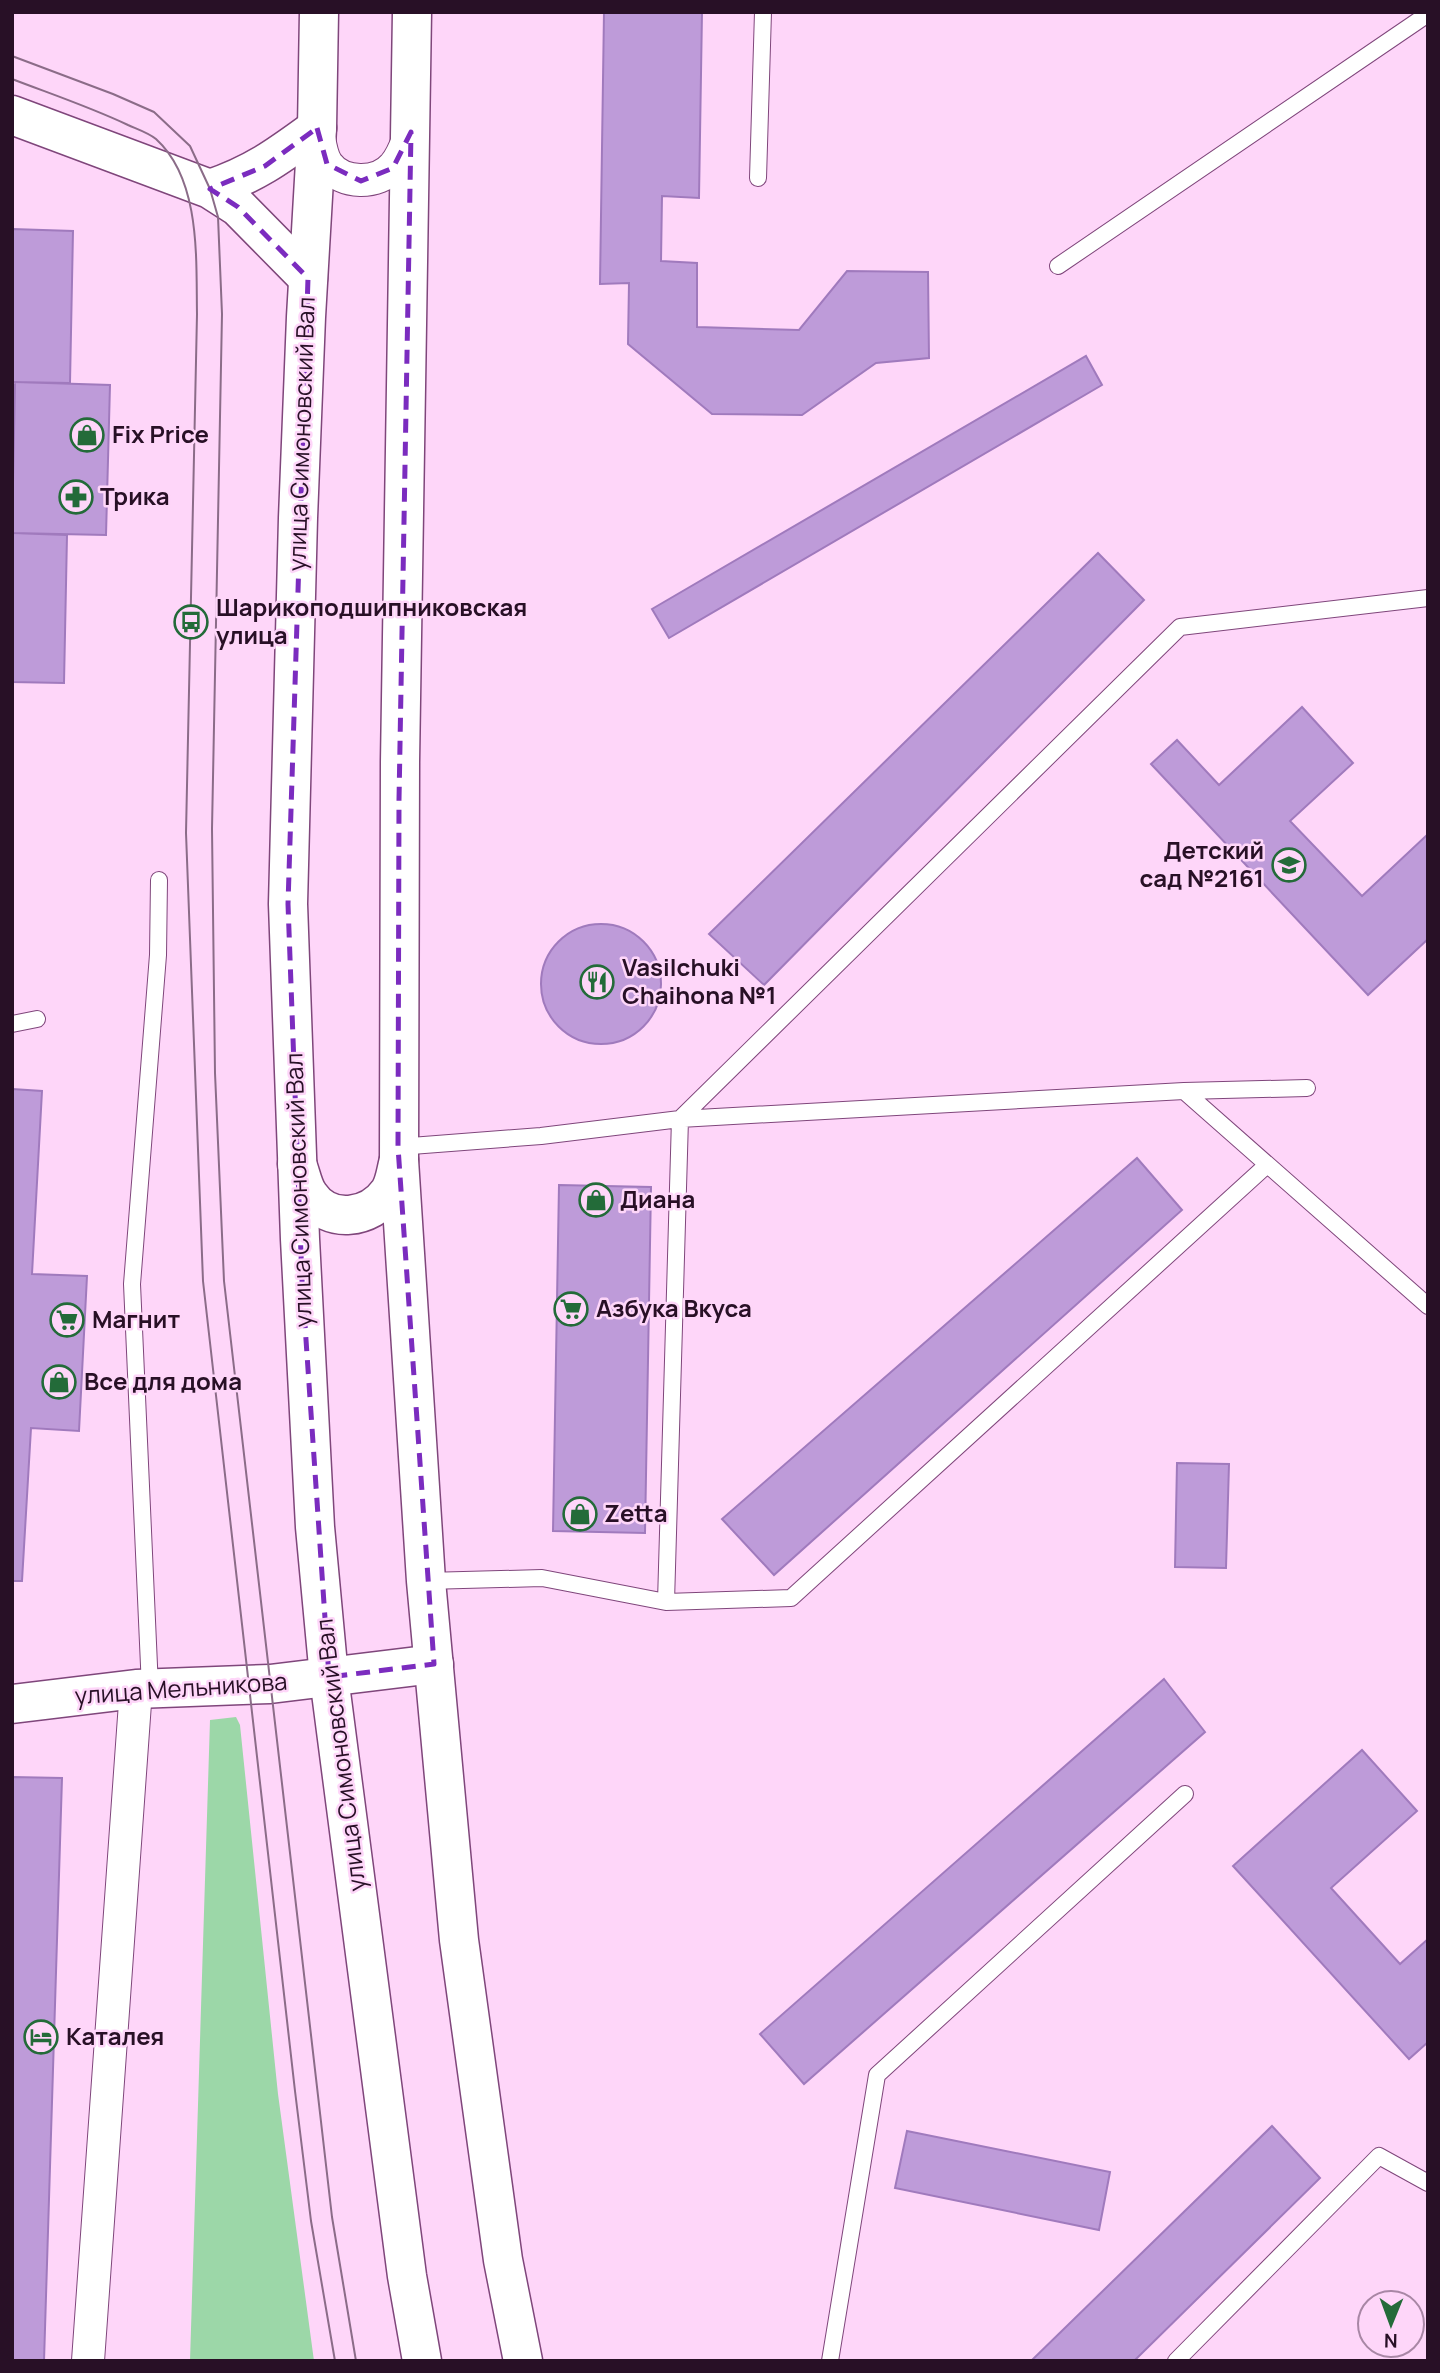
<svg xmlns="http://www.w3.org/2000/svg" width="1440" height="2373" font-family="Manrope,sans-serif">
<rect width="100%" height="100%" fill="#fed6f9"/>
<path fill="#9cd7a8" d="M 236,1717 L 240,1725 L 278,2094 L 314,2361 L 190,2361 L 210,1720 Z"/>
<path fill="#be9bd9" stroke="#a07abd" stroke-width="2" d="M 604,12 L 702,12 L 699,198 L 662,196 L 661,261 L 697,263 L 697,327 L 799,330 L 847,271 L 928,272 L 929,358 L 876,363 L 802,415 L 712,414 L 628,344 L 629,283 L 600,284 Z
M 12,229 L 73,231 L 70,383 L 12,382 Z
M 1086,356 L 1102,385 L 669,638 L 652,609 Z
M 15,382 L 110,385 L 106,535 L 12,533 Z
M 12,533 L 67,535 L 64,683 L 12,682 Z
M 1098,553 L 1144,600 L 764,985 L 709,934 Z
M 1302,707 L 1353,763 L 1290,821 L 1362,896 L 1428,834 L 1428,939 L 1368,995 L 1151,764 L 1177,740 L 1219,785 Z
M541 984a60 60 0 1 1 120 0a60 60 0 1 1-120 0Z
M 12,1089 L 42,1091 L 32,1274 L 87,1276 L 79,1431 L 31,1428 L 22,1581 L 12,1581 Z
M 1137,1158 L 1182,1210 L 774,1575 L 722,1519 Z
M 559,1185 L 651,1187 L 645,1533 L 553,1531 Z
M 1177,1463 L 1229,1464 L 1226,1568 L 1175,1567 Z
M 1164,1679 L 1205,1732 L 804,2084 L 760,2034 Z
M 1362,1750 L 1417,1811 L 1331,1888 L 1400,1964 L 1428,1939 L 1428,2042 L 1409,2059 L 1233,1866 Z
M 12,1777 L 62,1778 L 44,2361 L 12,2361 Z
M 1272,2126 L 1320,2178 L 1134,2361 L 1031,2361 Z
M 907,2131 L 1110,2172 L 1099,2230 L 895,2188 Z"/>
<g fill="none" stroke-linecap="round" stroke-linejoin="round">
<defs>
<path id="service" d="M 758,178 L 763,12
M 1058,266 L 1428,14
M 12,1024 L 37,1019
M 1184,1091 L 1307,1088
M 398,1147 L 541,1136 L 680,1119 L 1180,627 L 1428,598
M 426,1581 L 542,1578 L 666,1602 L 680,1119 L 1184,1091 L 1428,1306
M 666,1602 L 791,1598 L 1267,1165
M 150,1688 L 132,1284 L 158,955 L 159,880
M 830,2361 L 877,2075 L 1185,1794
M 1176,2361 L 1379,2156 L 1428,2183"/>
<path id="minor" d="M 318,132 C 320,142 321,155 327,164 C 342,185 378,185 394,166 C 403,156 406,144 411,132
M 88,2361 L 136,1689"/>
<path id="tertiary" d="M 12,115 L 210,189 L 238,207 L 308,278
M 210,189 C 255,174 280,155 317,128
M 297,1164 C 301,1174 303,1187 309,1195 C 329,1225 370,1219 389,1192 C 395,1183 396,1170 399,1160
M 12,1704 L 136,1689 L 270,1684 L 434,1664"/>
<path id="primary" d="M 319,12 L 317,128 L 306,317 L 298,518 L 288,904 L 300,1239 L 315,1527 L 329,1677 L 407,2276 L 422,2361
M 412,12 L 400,762 L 399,1160 L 426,1581 L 459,1940 L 503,2260 L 523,2361"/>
</defs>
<use href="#service" stroke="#7f467b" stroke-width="18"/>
<use href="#minor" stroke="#7f467b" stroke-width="34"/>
<use href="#tertiary" stroke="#7f467b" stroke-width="41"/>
<use href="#primary" stroke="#7f467b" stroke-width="41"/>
<use href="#service" stroke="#fff" stroke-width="16"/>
<use href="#minor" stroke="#fff" stroke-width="32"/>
<use href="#tertiary" stroke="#fff" stroke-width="38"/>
<use href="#primary" stroke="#fff" stroke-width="38"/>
<path stroke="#8b6c88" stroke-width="2" d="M 12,56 L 113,94 L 154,112 L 190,146 L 210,189 L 218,217 L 222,314 L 212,829 L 215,1073 L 224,1281 L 332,2217 L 356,2361
M 12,79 C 51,94 90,107 128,125 C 137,129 149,133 156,139 C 201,180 196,259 197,314 L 186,833 L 203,1281 L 295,2091 L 311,2221 L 335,2361"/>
</g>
<path fill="none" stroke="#7b2cbf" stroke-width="5" stroke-dasharray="14 9" stroke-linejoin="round" d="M 317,128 L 327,164 L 361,181 L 393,168 L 411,132 L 399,800 L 398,1147 L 434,1664 L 329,1677 L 302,1281 L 288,904 L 308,278 L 238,207 L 210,189 L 265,166 Z"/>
<defs>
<symbol id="shop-ring" viewBox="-11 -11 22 22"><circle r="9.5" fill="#fed6f9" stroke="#236b39" stroke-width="1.5"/><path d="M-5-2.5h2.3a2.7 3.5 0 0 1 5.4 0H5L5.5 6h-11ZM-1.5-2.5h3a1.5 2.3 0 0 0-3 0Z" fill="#236b39"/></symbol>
<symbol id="pharmacy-ring" viewBox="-11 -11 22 22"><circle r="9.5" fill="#fed6f9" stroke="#236b39" stroke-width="1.5"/><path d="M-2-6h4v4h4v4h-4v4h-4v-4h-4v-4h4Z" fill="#236b39"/></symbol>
<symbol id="bus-ring" viewBox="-11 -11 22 22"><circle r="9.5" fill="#fed6f9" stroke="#236b39" stroke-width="1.5"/><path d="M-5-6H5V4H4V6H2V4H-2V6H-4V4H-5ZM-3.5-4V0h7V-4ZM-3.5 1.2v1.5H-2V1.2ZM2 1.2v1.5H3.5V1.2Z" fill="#236b39"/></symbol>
<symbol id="school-ring" viewBox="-11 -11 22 22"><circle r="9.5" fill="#fed6f9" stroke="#236b39" stroke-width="1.5"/><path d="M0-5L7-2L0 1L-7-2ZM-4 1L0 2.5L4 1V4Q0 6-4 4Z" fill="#236b39"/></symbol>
<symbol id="restaurant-ring" viewBox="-11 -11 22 22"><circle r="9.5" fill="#fed6f9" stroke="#236b39" stroke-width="1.5"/><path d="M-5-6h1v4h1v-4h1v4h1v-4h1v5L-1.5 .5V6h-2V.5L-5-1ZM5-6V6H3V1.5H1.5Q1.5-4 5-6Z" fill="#236b39"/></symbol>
<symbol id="supermarket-ring" viewBox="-11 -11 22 22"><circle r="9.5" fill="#fed6f9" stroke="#236b39" stroke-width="1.5"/><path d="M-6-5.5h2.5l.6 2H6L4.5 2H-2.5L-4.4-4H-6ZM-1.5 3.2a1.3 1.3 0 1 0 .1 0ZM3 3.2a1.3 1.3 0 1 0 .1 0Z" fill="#236b39"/></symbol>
<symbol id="hotel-ring" viewBox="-11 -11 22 22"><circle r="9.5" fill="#fed6f9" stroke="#236b39" stroke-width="1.5"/><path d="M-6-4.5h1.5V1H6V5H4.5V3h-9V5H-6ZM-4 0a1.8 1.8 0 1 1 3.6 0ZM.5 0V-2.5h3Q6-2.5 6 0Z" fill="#236b39"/></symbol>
</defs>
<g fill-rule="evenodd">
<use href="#shop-ring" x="68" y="416" width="38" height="38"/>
<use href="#pharmacy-ring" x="57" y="478" width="38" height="38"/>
<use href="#bus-ring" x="172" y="603" width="38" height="38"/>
<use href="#school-ring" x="1270" y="846" width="38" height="38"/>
<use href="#restaurant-ring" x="578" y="963" width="38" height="38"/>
<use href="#shop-ring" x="577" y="1181" width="38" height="38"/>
<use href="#supermarket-ring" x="552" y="1290" width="38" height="38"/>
<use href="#supermarket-ring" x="48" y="1301" width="38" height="38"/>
<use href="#shop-ring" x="40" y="1363" width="38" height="38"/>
<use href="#shop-ring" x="561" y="1495" width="38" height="38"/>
<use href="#hotel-ring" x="22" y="2018" width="38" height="38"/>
</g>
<g text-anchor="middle" stroke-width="5" stroke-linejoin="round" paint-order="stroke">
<g font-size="24" fill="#281026" stroke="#fed6f9">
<text transform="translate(302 434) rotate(-88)" y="8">улица Симоновский Вал</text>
<text transform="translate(299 1190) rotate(-92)" y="8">улица Симоновский Вал</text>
<text transform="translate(181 1689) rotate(-4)" y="8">улица Мельникова</text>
<text transform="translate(341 1755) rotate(-97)" y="8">улица Симоновский Вал</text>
</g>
<g font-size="24" font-weight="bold" fill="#281026" stroke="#fed6f9" text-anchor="start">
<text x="112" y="443">Fix Price</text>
<text x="100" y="505">Трика</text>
<text x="216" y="616">Шарикоподшипниковская<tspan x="216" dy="28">улица</tspan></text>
<text x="1264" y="859" text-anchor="end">Детский<tspan x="1264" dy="28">сад №2161</tspan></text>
<text x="622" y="976">Vasilchuki<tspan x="622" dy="28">Chaihona №1</tspan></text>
<text x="620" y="1208">Диана</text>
<text x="596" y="1317">Азбука Вкуса</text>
<text x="92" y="1328">Магнит</text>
<text x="84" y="1390">Все для дома</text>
<text x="604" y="1522">Zetta</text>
<text x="66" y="2045">Каталея</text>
</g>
</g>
<rect width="1440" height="2373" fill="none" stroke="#281026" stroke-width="28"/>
<g transform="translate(1391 2324) rotate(181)"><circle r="33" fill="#fed6f9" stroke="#a887a5" stroke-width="2"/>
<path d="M0-5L12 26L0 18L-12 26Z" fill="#236b39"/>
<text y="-10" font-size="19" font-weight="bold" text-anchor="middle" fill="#281026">N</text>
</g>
</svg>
